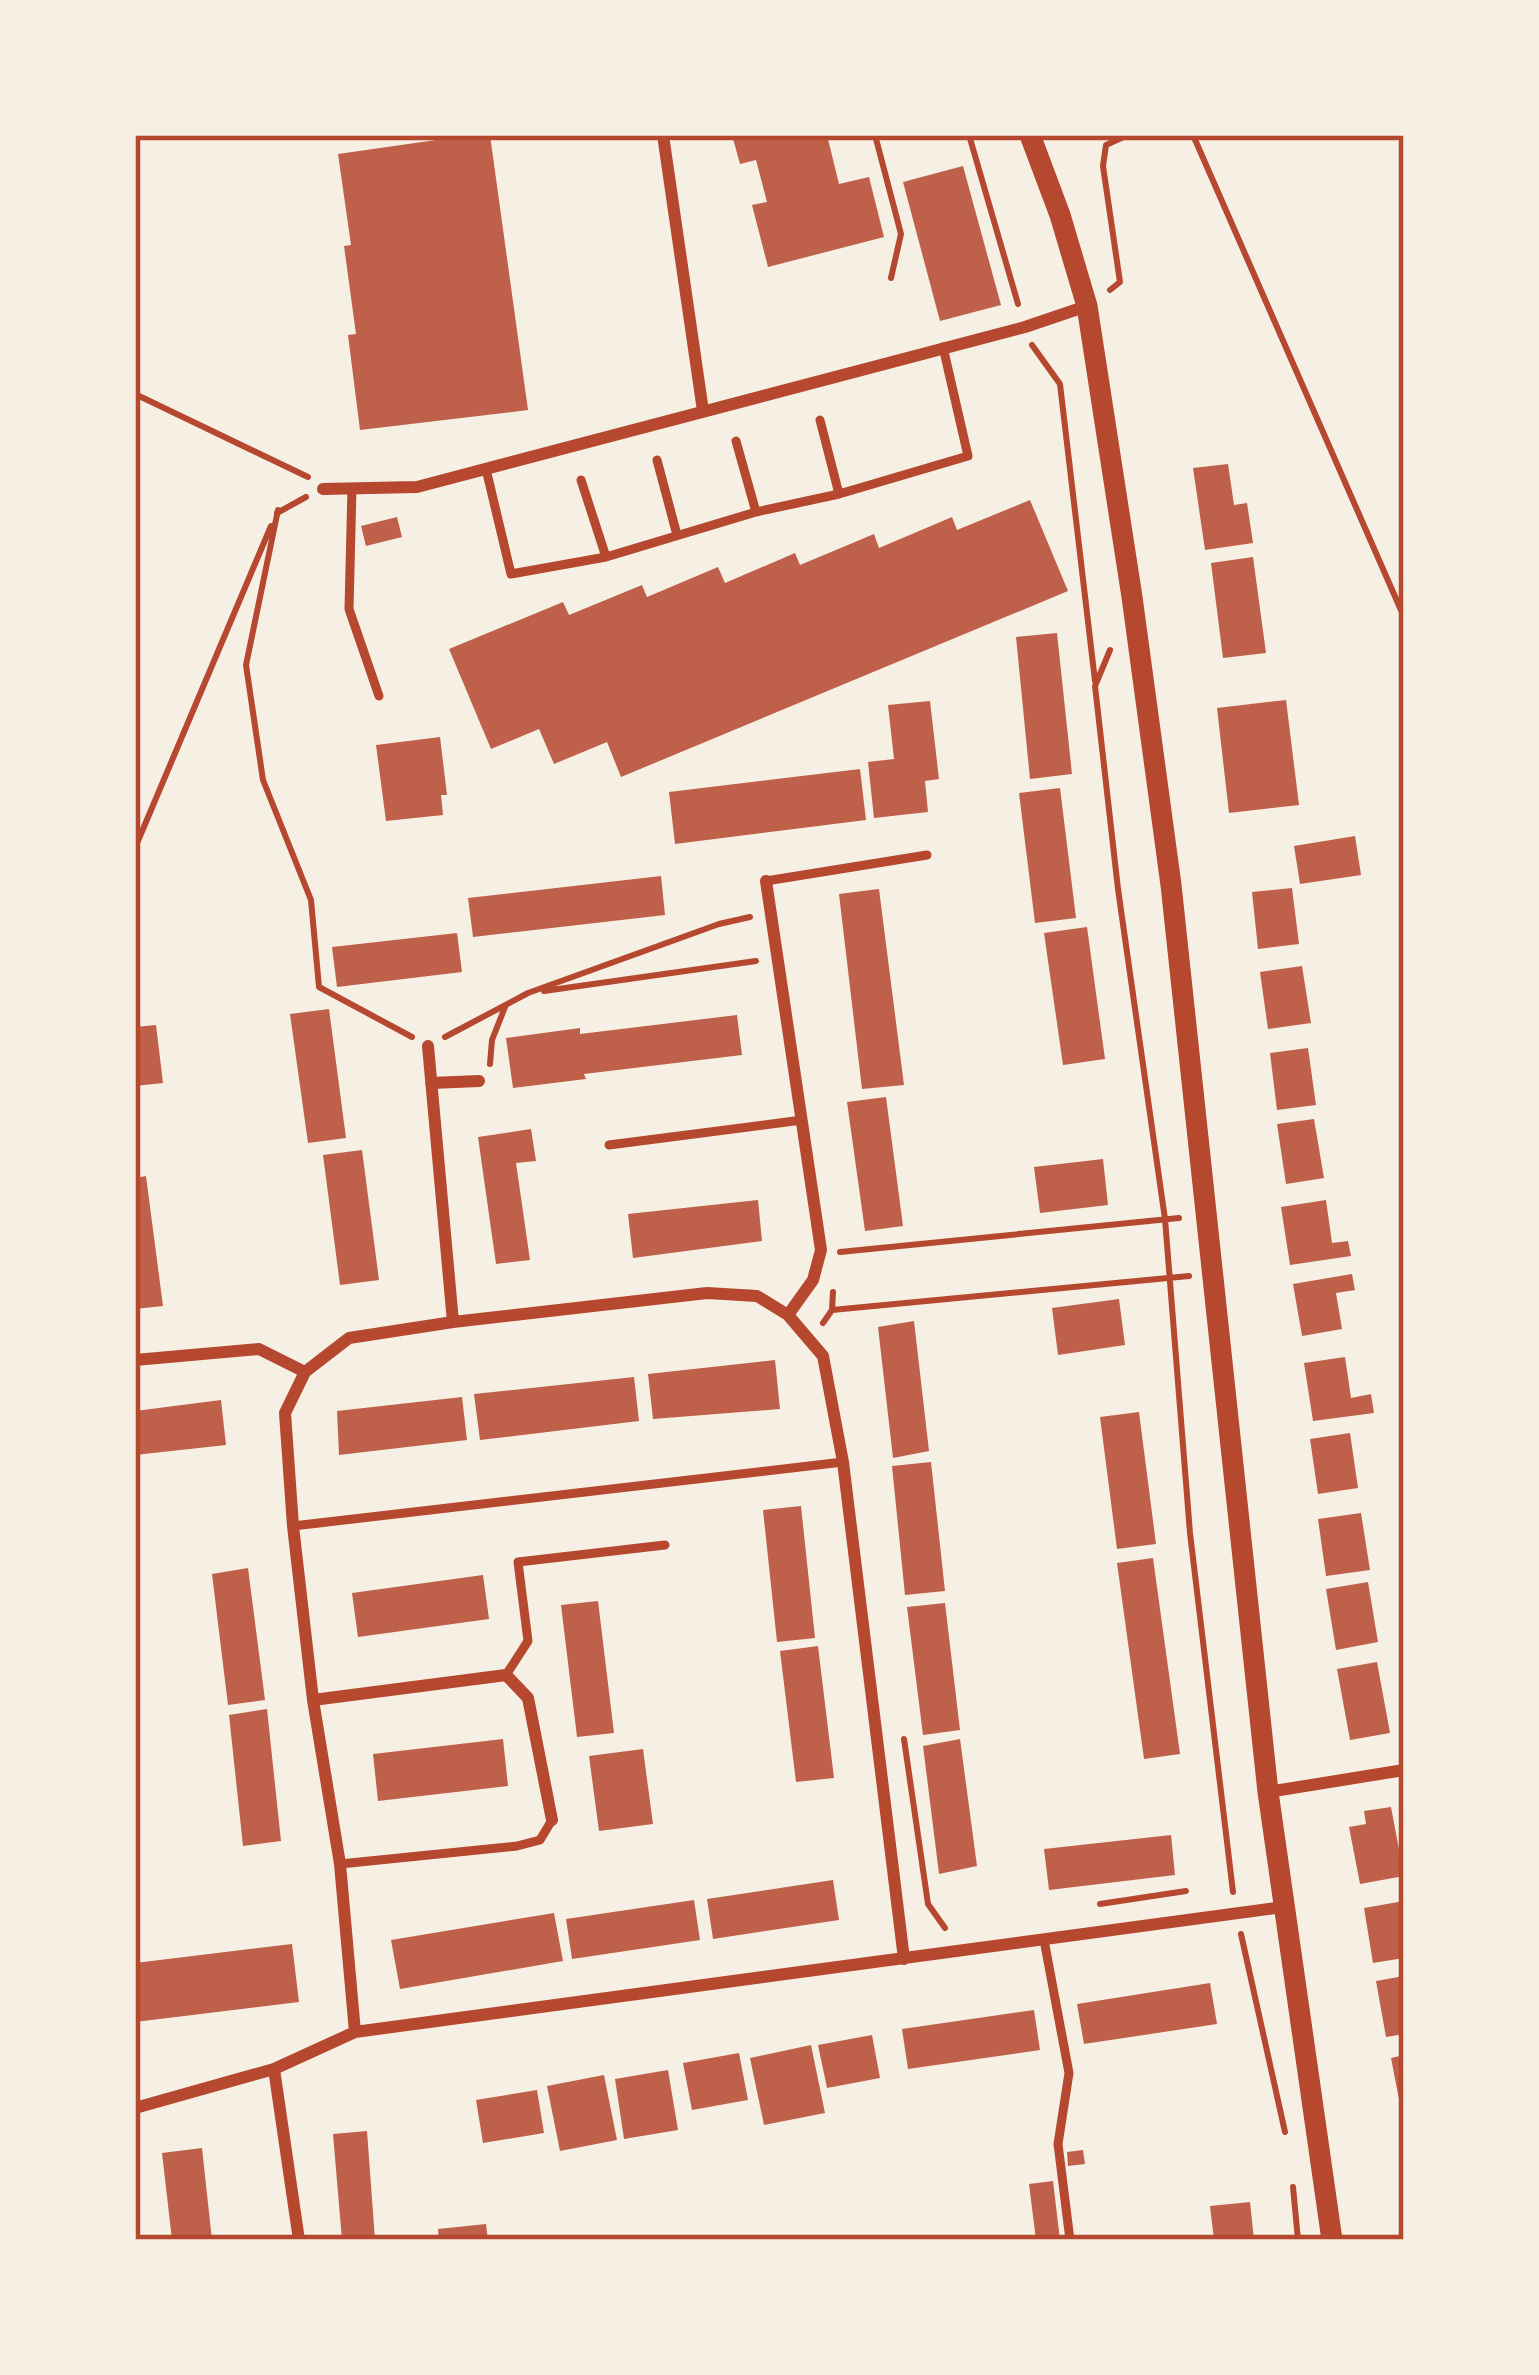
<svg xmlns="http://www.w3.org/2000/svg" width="1539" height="2375" font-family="Helvetica,sans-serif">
<rect width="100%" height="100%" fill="#f6efe4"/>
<path fill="#bf614a" d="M 471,135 L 490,135 L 528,410 L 360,430 L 348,335 L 356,334 L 344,246 L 351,245 L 338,154 Z
M 732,135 L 838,135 L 828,139 L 839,184 L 869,177 L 884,237 L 768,267 L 752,205 L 767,202 L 756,160 L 740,164 Z
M 963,166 L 1001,305 L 940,321 L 903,182 Z
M 1228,464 L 1234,505 L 1247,503 L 1253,543 L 1205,550 L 1193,468 Z
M 1030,500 L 1068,591 L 621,777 L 607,742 L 554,764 L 539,729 L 491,749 L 449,649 L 563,602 L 569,615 L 642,585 L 647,597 L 718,567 L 725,583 L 795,553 L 800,565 L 874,534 L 879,548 L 952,517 L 957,530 Z
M 397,517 L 402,537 L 366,546 L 361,526 Z
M 1253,557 L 1266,653 L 1223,658 L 1211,563 Z
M 1057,633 L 1072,774 L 1030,779 L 1016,637 Z
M 1286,700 L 1299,805 L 1229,813 L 1217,708 Z
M 930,701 L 939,779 L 925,781 L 928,812 L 874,818 L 868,762 L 894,759 L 888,705 Z
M 440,737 L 447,795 L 441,795 L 443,815 L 386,821 L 376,745 Z
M 860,769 L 866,820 L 675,844 L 669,792 Z
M 1060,788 L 1076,918 L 1035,923 L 1019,793 Z
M 1355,836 L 1361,875 L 1300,884 L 1294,846 Z
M 661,876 L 665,915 L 473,937 L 468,898 Z
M 1292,888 L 1299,944 L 1258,949 L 1252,892 Z
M 879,889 L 904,1085 L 862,1089 L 839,894 Z
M 1087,927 L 1105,1059 L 1063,1065 L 1044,933 Z
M 457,933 L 462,972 L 337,987 L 332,947 Z
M 1302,966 L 1311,1023 L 1268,1029 L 1260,972 Z
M 329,1009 L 346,1138 L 308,1143 L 290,1014 Z
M 737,1015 L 742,1055 L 584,1074 L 586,1079 L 513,1088 L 506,1038 L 580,1028 L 580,1034 Z
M 156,1025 L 163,1083 L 135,1086 L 135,1027 Z
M 1308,1048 L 1316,1105 L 1277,1110 L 1270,1053 Z
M 886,1097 L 903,1226 L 865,1231 L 847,1102 Z
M 1314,1119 L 1324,1178 L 1286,1184 L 1277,1124 Z
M 531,1129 L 536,1161 L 516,1163 L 530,1260 L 496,1264 L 478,1137 Z
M 362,1150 L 379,1280 L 340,1285 L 323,1155 Z
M 1103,1159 L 1108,1205 L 1040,1213 L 1034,1167 Z
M 146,1176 L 163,1306 L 135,1309 L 135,1178 Z
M 758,1200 L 762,1241 L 633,1258 L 628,1214 Z
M 1326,1200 L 1332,1243 L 1348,1241 L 1351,1256 L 1290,1265 L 1281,1207 Z
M 1352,1274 L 1355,1290 L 1336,1293 L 1342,1329 L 1302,1336 L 1293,1284 Z
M 1119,1299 L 1125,1345 L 1058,1355 L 1052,1308 Z
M 914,1321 L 929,1451 L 893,1458 L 878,1327 Z
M 1345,1357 L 1351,1398 L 1371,1394 L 1374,1413 L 1313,1421 L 1304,1363 Z
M 775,1360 L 780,1409 L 653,1419 L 648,1374 Z
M 634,1377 L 639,1421 L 480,1440 L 474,1394 Z
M 462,1397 L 467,1440 L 339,1455 L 337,1411 Z
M 221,1400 L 226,1445 L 135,1455 L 135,1411 Z
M 1139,1412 L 1156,1544 L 1117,1549 L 1100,1417 Z
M 1350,1433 L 1358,1488 L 1318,1494 L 1310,1439 Z
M 931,1462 L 945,1591 L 905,1595 L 892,1466 Z
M 801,1506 L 815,1638 L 777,1642 L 763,1510 Z
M 1361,1513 L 1370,1570 L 1326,1576 L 1318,1519 Z
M 1153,1558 L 1180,1754 L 1144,1759 L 1117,1563 Z
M 248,1568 L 265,1700 L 228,1705 L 212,1574 Z
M 483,1575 L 489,1619 L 358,1637 L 352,1593 Z
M 1368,1582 L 1378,1642 L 1336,1650 L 1326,1589 Z
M 598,1601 L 614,1733 L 577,1737 L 561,1605 Z
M 945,1603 L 960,1730 L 923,1735 L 907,1607 Z
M 818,1646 L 834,1778 L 796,1782 L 780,1651 Z
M 1377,1662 L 1390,1733 L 1350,1740 L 1337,1669 Z
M 267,1709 L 281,1841 L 243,1846 L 229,1715 Z
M 503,1739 L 508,1786 L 378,1801 L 373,1754 Z
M 960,1739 L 977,1866 L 939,1874 L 923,1746 Z
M 643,1749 L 653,1824 L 599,1831 L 589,1756 Z
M 1391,1807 L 1404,1876 L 1360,1884 L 1349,1827 L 1366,1824 L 1364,1811 Z
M 1171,1835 L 1175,1875 L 1049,1890 L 1044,1849 Z
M 833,1880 L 839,1920 L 713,1939 L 707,1899 Z
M 694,1900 L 700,1940 L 572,1959 L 566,1919 Z
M 1404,1901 L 1404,1958 L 1373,1963 L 1364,1908 Z
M 554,1913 L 563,1961 L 400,1989 L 391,1940 Z
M 292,1944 L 299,2002 L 135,2022 L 135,1963 Z
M 1404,1976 L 1404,2034 L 1386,2037 L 1376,1981 Z
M 1210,1983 L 1217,2024 L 1084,2044 L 1077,2004 Z
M 1034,2010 L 1040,2050 L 908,2069 L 902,2029 Z
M 872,2035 L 880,2078 L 827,2088 L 818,2045 Z
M 811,2045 L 825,2113 L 764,2125 L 750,2058 Z
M 739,2053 L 748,2100 L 692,2110 L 683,2063 Z
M 1404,2055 L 1404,2115 L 1402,2115 L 1391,2058 Z
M 668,2070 L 678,2130 L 624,2139 L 615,2079 Z
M 604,2075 L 617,2140 L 560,2151 L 547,2086 Z
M 537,2090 L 544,2133 L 483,2143 L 476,2100 Z
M 367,2131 L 375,2240 L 342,2240 L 333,2134 Z
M 202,2148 L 212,2240 L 172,2240 L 162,2153 Z
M 1083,2150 L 1085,2164 L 1068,2166 L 1067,2152 Z
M 1053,2181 L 1060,2240 L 1036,2240 L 1029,2184 Z
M 1250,2202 L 1254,2240 L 1214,2240 L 1210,2206 Z
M 486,2224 L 488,2240 L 439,2240 L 438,2229 Z"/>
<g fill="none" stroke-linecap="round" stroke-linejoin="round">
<path stroke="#b5482f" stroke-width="6" d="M 875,135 L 901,234 L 891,278
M 969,135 L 1018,304
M 1193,135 L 1404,617
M 1110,290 L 1120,282 L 1103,166 L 1106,145 L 1128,135
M 1032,345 L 1060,384 L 1095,681
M 135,394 L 308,477
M 278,510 L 246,665 L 263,780 L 311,900 L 319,987 L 412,1037
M 277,513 L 306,497
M 1110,650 L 1095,686 L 1118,889 L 1165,1219 L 1190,1533 L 1233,1892
M 135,848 L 271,526
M 544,991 L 756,961
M 445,1037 L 528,993 L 719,924 L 750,917
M 490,1064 L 492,1040 L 505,1007
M 840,1252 L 1179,1218
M 832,1310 L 1189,1276
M 823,1323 L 832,1310 L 833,1292
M 904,1739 L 928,1904 L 945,1928
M 1100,1904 L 1186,1891
M 1241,1934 L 1285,2132
M 1293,2187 L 1298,2240"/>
<path stroke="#b5482f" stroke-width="9" d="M 820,420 L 839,494
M 736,441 L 756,512
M 657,460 L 677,535
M 486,469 L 511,574 L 606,557 L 756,512 L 839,494 L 968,456 L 943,347
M 581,480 L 606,557
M 352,488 L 349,609 L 379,696
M 766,881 L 927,855
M 609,1145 L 802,1120
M 293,1526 L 843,1462
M 506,1675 L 528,1641 L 518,1562 L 665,1545
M 340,1864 L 517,1846 L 540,1840 L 552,1820
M 1044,1940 L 1069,2073 L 1058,2144 L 1070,2240"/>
<path stroke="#b5482f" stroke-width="12" d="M 663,135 L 703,411
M 323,489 L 417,487 L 1025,327 L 1087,306
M 766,881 L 821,1250 L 813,1280 L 788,1315
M 428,1046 L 453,1322
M 431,1083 L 479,1081
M 135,1360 L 259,1349 L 305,1372
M 313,1700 L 506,1675 L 528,1698 L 552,1820
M 1268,1792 L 1404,1770
M 355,2032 L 340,1864 L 313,1700 L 293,1526 L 285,1413 L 305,1372 L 349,1338 L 453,1322 L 707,1293 L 757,1296 L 788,1315 L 823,1356 L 843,1462 L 904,1959
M 274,2069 L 299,2240
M 135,2108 L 274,2069 L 355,2032 L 1283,1907"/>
<path stroke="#b5482f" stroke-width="21" d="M 1030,135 L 1060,215 L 1087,306 L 1132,597 L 1171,885 L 1268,1792 L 1332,2240"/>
</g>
<rect width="1539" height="2375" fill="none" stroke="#f6efe4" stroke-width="276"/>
<rect x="138" y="138" width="1263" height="2099" fill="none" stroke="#b5482f" stroke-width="4.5"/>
</svg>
